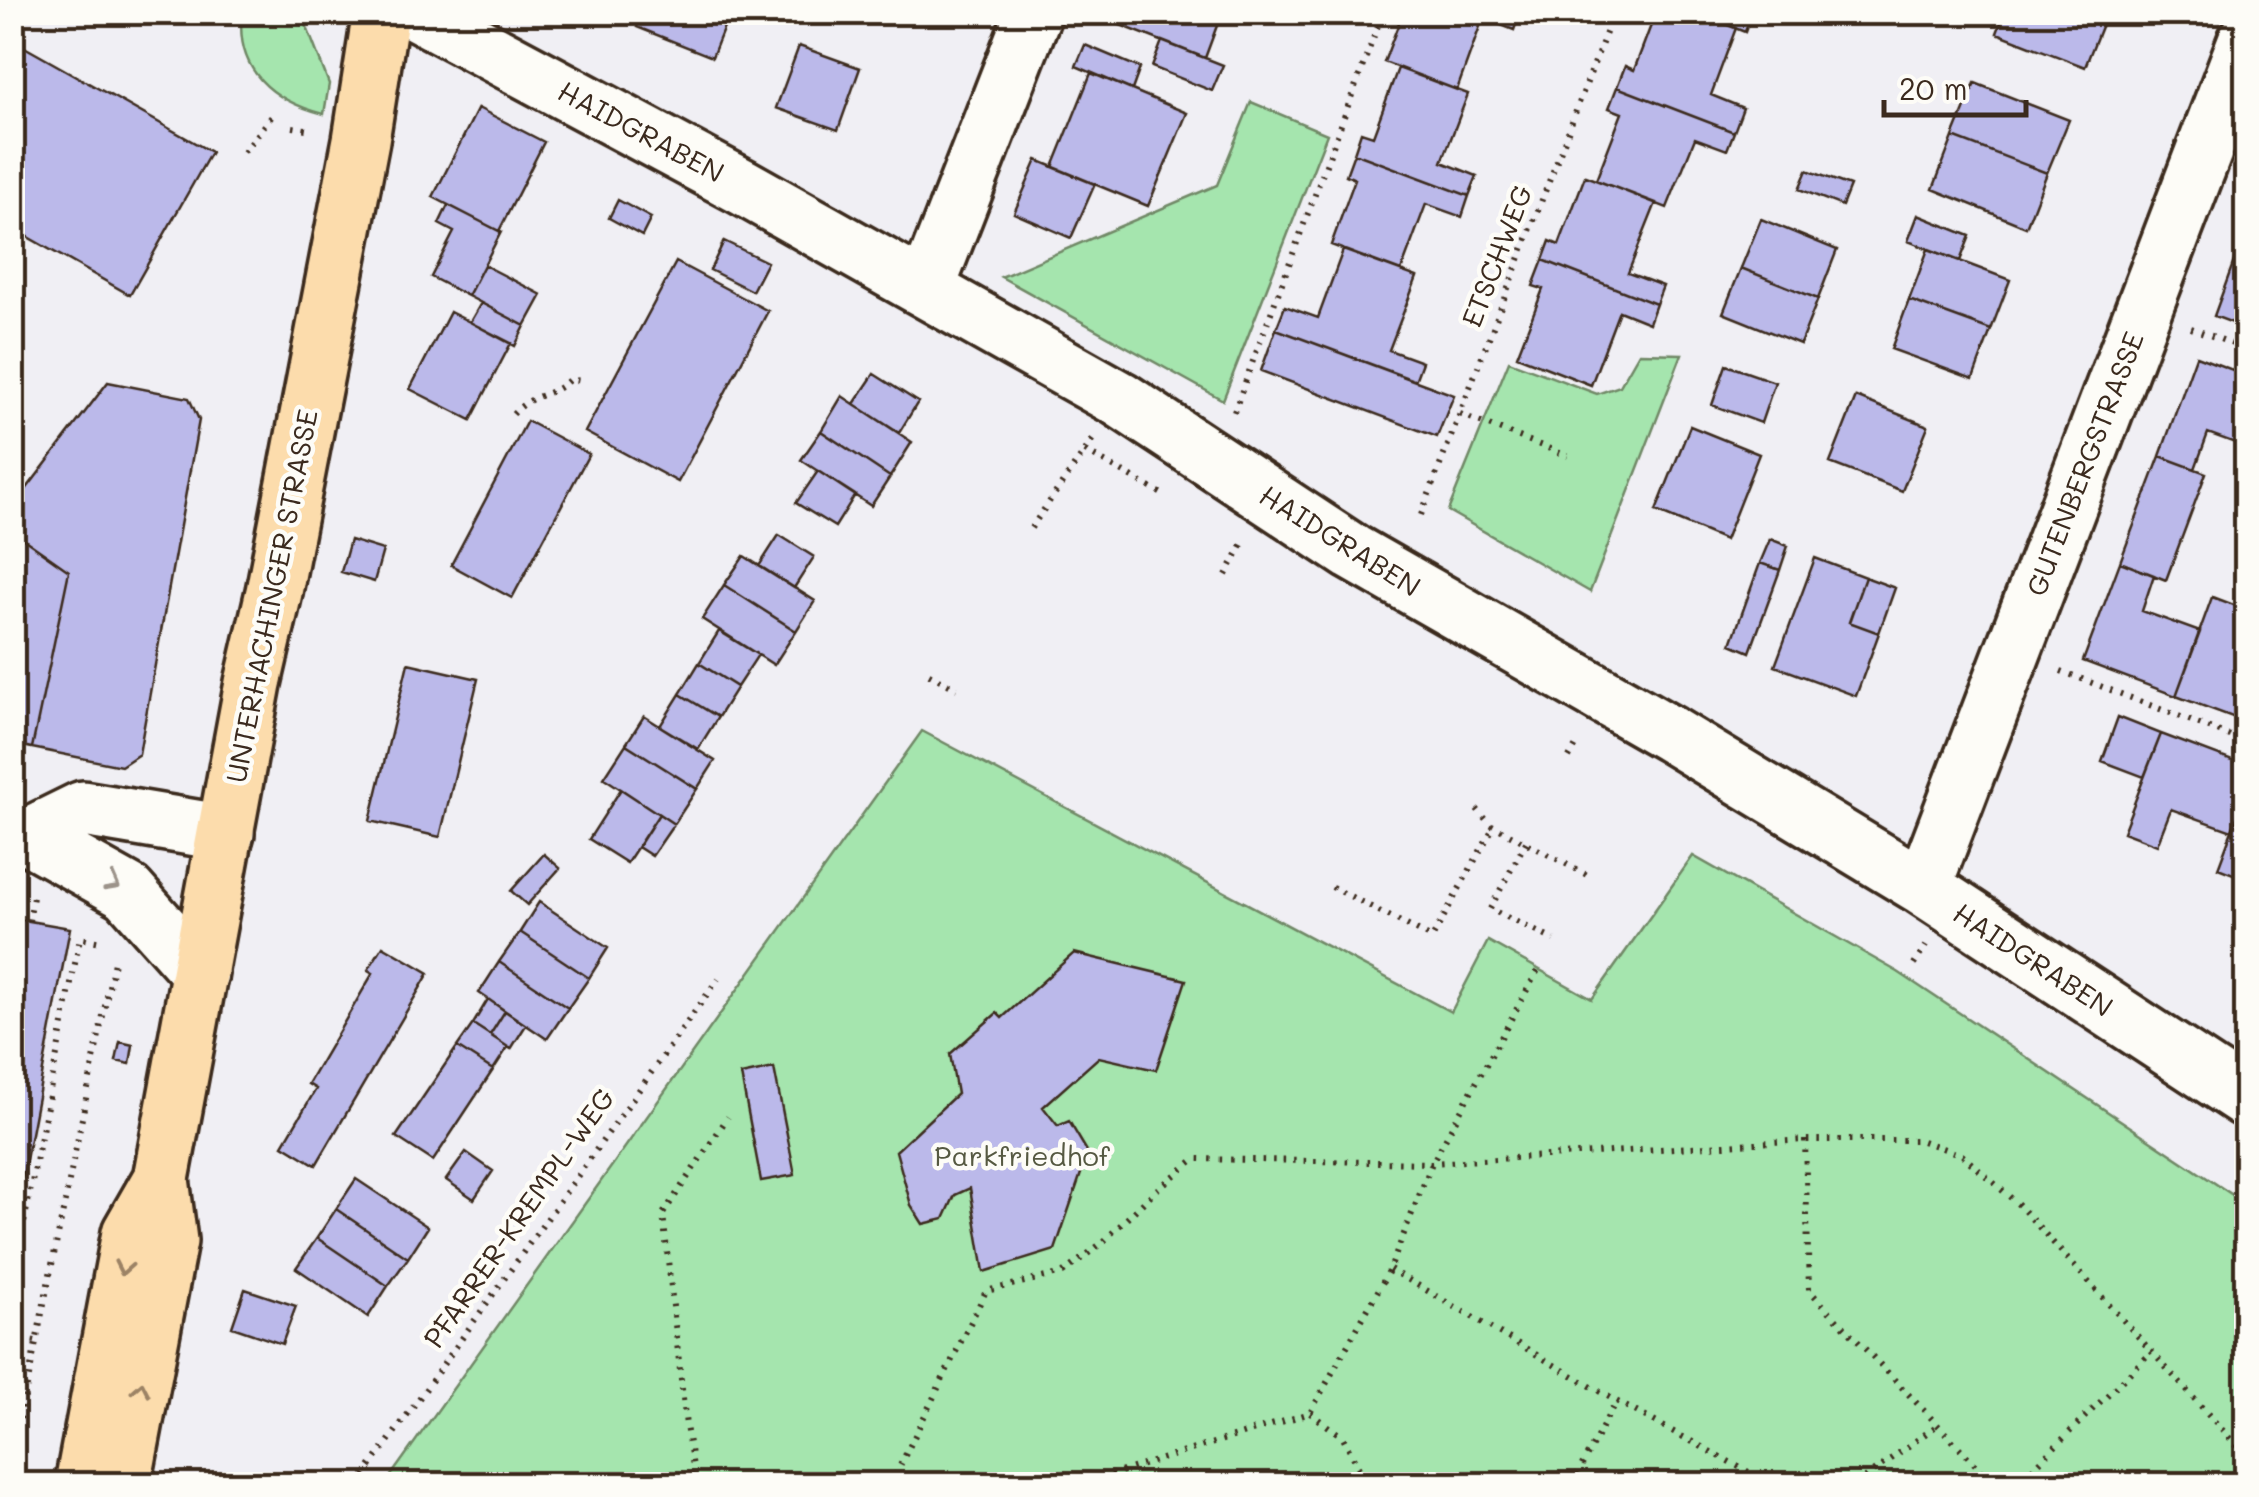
<svg xmlns="http://www.w3.org/2000/svg" width="2259" height="1497" font-family="Mali,sans-serif">
<rect width="100%" height="100%" fill="#f0eff4"/>
<filter id="ink" filterUnits="userSpaceOnUse"><feTurbulence type="fractalNoise" baseFrequency=".01" numOctaves="2"/><feDisplacementMap in="SourceGraphic" scale="20" xChannelSelector="R" yChannelSelector="G"/><feConvolveMatrix kernelMatrix="1 2 1 2 8 2 1 2 1" color-interpolation-filters="sRGB"/></filter>
<g filter="url(#ink)">
<path fill="#a5e5ae" stroke="#708866" stroke-width="2.5" d="M 242,13 L 297,13 L 305,22 L 329,84 L 324,114 C 273,101 235,71 242,13 Z
M 1251,102 L 1327,134 L 1223,400 L 1001,277 L 1217,185 Z
M 1639,353 L 1682,354 L 1590,592 L 1448,511 L 1509,361 L 1597,394 L 1620,386 Z
M 922,731 L 1451,1012 L 1488,941 L 1592,999 L 1693,856 L 1898,972 L 2246,1204 L 2246,1484 L 385,1484 Z"/>
<path fill="#bbb9ea" stroke="#3b2a1e" stroke-width="2.5" d="M 643,12 L 730,12 L 712,57 L 637,27 Z
M 1119,12 L 1222,12 L 1205,58 L 1115,23 Z
M 1403,12 L 1520,12 L 1520,13 L 1514,30 L 1483,18 L 1457,90 L 1384,62 Z
M 1656,12 L 1695,12 L 1736,28 L 1711,95 L 1743,108 L 1734,132 L 1617,87 L 1625,66 L 1634,70 Z
M 1695,12 L 1752,12 L 1745,32 Z
M 2005,12 L 2102,12 L 2106,14 L 2085,67 L 1997,33 Z
M 12,40 L 211,152 L 130,295 L 12,228 Z
M 1162,41 L 1223,65 L 1212,91 L 1152,67 Z
M 1085,45 L 1140,68 L 1132,90 L 1076,66 Z
M 799,46 L 860,68 L 838,130 L 776,108 Z
M 1398,68 L 1468,94 L 1442,162 L 1477,176 L 1469,196 L 1354,153 L 1361,132 L 1373,136 Z
M 1091,73 L 1187,113 L 1148,206 L 1053,167 Z
M 1975,83 L 2069,120 L 2047,173 L 1953,137 Z
M 1617,87 L 1734,132 L 1727,150 L 1695,138 L 1667,208 L 1596,180 L 1622,113 L 1609,108 Z
M 478,108 L 544,142 L 499,231 L 433,197 Z
M 1953,137 L 2047,173 L 2026,227 L 1933,189 Z
M 1354,153 L 1469,196 L 1462,217 L 1426,204 L 1401,271 L 1331,245 L 1355,179 L 1346,175 Z
M 1037,160 L 1095,184 L 1071,238 L 1014,213 Z
M 1807,170 L 1850,186 L 1842,206 L 1799,189 Z
M 1585,176 L 1656,203 L 1628,273 L 1663,286 L 1656,304 L 1543,260 L 1550,241 L 1559,245 Z
M 618,200 L 651,218 L 642,236 L 609,218 Z
M 448,205 L 501,232 L 468,296 L 431,277 L 454,232 L 439,224 Z
M 1918,215 L 1970,236 L 1960,261 L 1908,241 Z
M 1761,219 L 1837,250 L 1818,299 L 1741,268 Z
M 2246,228 L 2246,328 L 2214,316 Z
M 724,241 L 767,262 L 752,291 L 710,270 Z
M 1928,249 L 2010,280 L 1991,330 L 1909,300 Z
M 1343,250 L 1417,277 L 1389,350 L 1422,362 L 1415,381 L 1276,329 L 1285,306 L 1318,318 Z
M 1543,260 L 1656,304 L 1649,323 L 1619,311 L 1591,385 L 1517,356 L 1543,289 L 1533,286 Z
M 676,262 L 768,311 L 678,482 L 585,432 Z
M 484,265 L 542,295 L 525,326 L 468,296 Z
M 1741,268 L 1818,299 L 1800,344 L 1723,313 Z
M 1909,300 L 1991,330 L 1973,379 L 1891,349 Z
M 481,303 L 525,326 L 515,346 L 470,322 Z
M 450,312 L 511,343 L 471,420 L 410,389 Z
M 1276,329 L 1454,395 L 1437,437 L 1261,371 Z
M 2196,356 L 2246,375 L 2246,447 L 2208,433 L 2195,469 L 2160,456 Z
M 1726,365 L 1775,382 L 1761,423 L 1712,405 Z
M 874,374 L 918,402 L 899,433 L 854,404 Z
M 108,382 L 189,398 L 199,420 L 139,754 L 121,766 L 32,748 L 69,571 L 12,531 L 12,508 Z
M 842,396 L 912,442 L 890,477 L 821,431 Z
M 1856,397 L 1928,426 L 1902,491 L 1830,463 Z
M 527,421 L 589,454 L 512,598 L 451,565 Z
M 1690,426 L 1759,454 L 1725,540 L 1656,511 Z
M 821,431 L 890,477 L 871,506 L 801,460 Z
M 2160,456 L 2206,473 L 2166,580 L 2120,562 Z
M 818,471 L 855,495 L 835,527 L 796,503 Z
M 12,531 L 69,571 L 32,748 L 12,744 Z
M 779,535 L 814,557 L 794,588 L 759,566 Z
M 1770,539 L 1788,546 L 1780,570 L 1760,563 Z
M 350,540 L 383,550 L 374,582 L 341,572 Z
M 744,556 L 815,601 L 796,631 L 724,585 Z
M 1815,558 L 1865,577 L 1849,622 L 1879,633 L 1856,696 L 1775,666 Z
M 2120,562 L 2154,575 L 2142,611 L 2200,632 L 2176,696 L 2083,661 Z
M 1760,563 L 1780,570 L 1750,652 L 1731,644 Z
M 1865,577 L 1895,588 L 1879,633 L 1849,622 Z
M 724,585 L 796,631 L 774,665 L 702,619 Z
M 2212,597 L 2246,610 L 2235,645 L 2246,649 L 2246,722 L 2176,696 Z
M 719,631 L 758,655 L 737,687 L 699,663 Z
M 408,663 L 478,679 L 440,837 L 370,821 Z
M 699,663 L 737,687 L 718,717 L 680,694 Z
M 680,694 L 718,717 L 698,749 L 660,726 Z
M 644,716 L 715,761 L 697,789 L 626,744 Z
M 2118,717 L 2161,734 L 2144,777 L 2102,761 Z
M 2161,734 L 2246,766 L 2246,793 L 2232,831 L 2171,809 L 2157,845 L 2123,832 Z
M 626,744 L 697,789 L 674,824 L 604,778 Z
M 621,789 L 659,814 L 627,863 L 589,839 Z
M 2246,793 L 2246,879 L 2218,868 Z
M 659,814 L 674,824 L 652,856 L 638,847 Z
M 544,854 L 560,868 L 527,905 L 511,891 Z
M 539,902 L 608,948 L 589,978 L 520,932 Z
M 12,918 L 70,928 L 12,1234 Z
M 520,932 L 589,978 L 568,1008 L 499,962 Z
M 383,946 L 429,973 L 316,1165 L 283,1145 L 316,1089 L 308,1084 L 373,973 L 368,970 Z
M 1074,953 L 1186,980 L 1156,1070 L 1099,1057 L 1043,1107 L 1058,1126 L 1069,1121 L 1088,1153 L 1055,1250 L 984,1272 L 970,1188 L 955,1195 L 944,1219 L 923,1224 L 911,1205 L 896,1151 L 957,1094 L 950,1054 L 997,1013 L 1002,1018 Z
M 499,962 L 568,1008 L 547,1039 L 479,993 Z
M 488,999 L 505,1011 L 490,1035 L 473,1024 Z
M 505,1011 L 526,1025 L 511,1049 L 490,1035 Z
M 473,1024 L 508,1047 L 493,1070 L 457,1047 Z
M 120,1042 L 133,1045 L 130,1064 L 116,1061 Z
M 457,1047 L 493,1070 L 433,1161 L 396,1137 Z
M 774,1068 L 795,1175 L 761,1181 L 741,1075 Z
M 466,1152 L 493,1171 L 474,1199 L 446,1180 Z
M 356,1179 L 428,1227 L 408,1258 L 336,1209 Z
M 336,1209 L 408,1258 L 388,1286 L 317,1238 Z
M 317,1238 L 388,1286 L 368,1317 L 296,1268 Z
M 245,1289 L 296,1306 L 282,1344 L 232,1327 Z"/>
<g fill="none" stroke-linecap="round" stroke-linejoin="round">
<defs>
<path id="minor" d="M 416,12 L 743,187 L 1120,399 L 1352,552 L 1670,734 L 1923,887 L 2246,1099
M 926,289 L 1034,12
M 12,834 L 28,836 L 128,892 L 200,973
M 28,836 L 83,809 L 226,833
M 1923,887 L 2246,41"/>
<path id="major" d="M 83,1484 L 130,1233 L 161,1179
M 123,1484 L 169,1241 L 161,1179 L 253,683 L 274,592 L 361,140 L 381,12"/>
</defs>
<use href="#minor" stroke="#3b2a1e" stroke-width="62"/>
<use href="#major" stroke="#3b2a1e" stroke-width="62"/>
<path stroke="#3b2a1e" stroke-width="6" stroke-dasharray="2.5 8" stroke-linecap="butt" d="M 293,127 L 312,130
M 244,152 L 272,116
M 2191,328 L 2246,349
M 1234,412 L 1383,12
M 513,414 C 536,390 550,399 570,379 L 586,382
M 1460,414 L 1568,456
M 1085,451 L 1162,494
M 1421,515 L 1614,12
M 1031,528 L 1093,439
M 1226,575 L 1244,541
M 2061,671 L 2246,742
M 929,674 L 957,689
M 1569,758 L 1579,740
M 1477,809 L 1490,824 L 1589,876
M 1526,842 L 1490,909 L 1554,940
M 1332,887 L 1432,938 L 1494,826
M 29,921 L 33,897
M 1914,965 L 1926,946
M 1805,1140 L 1809,1290 L 1994,1484
M 1390,1269 L 1616,1401 L 1771,1484
M 12,1284 L 80,938 L 101,942
M 12,1337 L 36,1341
M 1310,1413 L 1343,1437 L 1367,1484
M 12,1460 L 115,957
M 358,1484 L 718,979
M 696,1484 L 686,1426 L 663,1214 L 728,1117
M 891,1484 L 986,1291 L 1063,1273 L 1103,1242 L 1156,1190 L 1195,1159 L 1432,1163 L 1805,1140 L 1919,1140 L 1962,1155 L 2019,1205 L 2246,1456
M 1081,1484 L 1310,1413 L 1390,1269 L 1432,1163 L 1538,970
M 1572,1484 L 1616,1401
M 1856,1484 L 1939,1424
M 2017,1484 L 2151,1352"/>
<use href="#minor" stroke="#fdfcf7" stroke-width="55"/>
<use href="#major" stroke="#fcdcac" stroke-width="55"/>
</g>
<defs><path id="oneway-chevron" d="M-2-3.5L2.5 0L-2 3.5" fill="none" stroke-width="1.6" stroke-linecap="round" stroke-linejoin="round" transform="scale(2.5)"/></defs>
<use stroke="#9c938a" href="#oneway-chevron" transform="translate(113 884) rotate(29)"/>
<g stroke="#9c8365">
<use href="#oneway-chevron" transform="translate(123 1268) rotate(101)"/>
<use href="#oneway-chevron" transform="translate(141 1389) rotate(-79)"/>
</g>
</g>
<g text-anchor="middle" stroke-width="9" stroke-linejoin="round" paint-order="stroke">
<g font-size="28" fill="#3b2a1e" stroke="#fdfcf7">
<text transform="translate(641 132) rotate(28)" y="10">HAIDGRABEN</text>
<text transform="translate(1497 256) rotate(-69)" y="10">ETSCHWEG</text>
<text transform="translate(2085 464) rotate(-69)" y="10">GUTENBERGSTRASSE</text>
<text transform="translate(1340 541) rotate(32)" y="10">HAIDGRABEN</text>
<text transform="translate(272 596) rotate(-79)" y="10">UNTERHACHINGER STRASSE</text>
<text transform="translate(2033 960) rotate(33)" y="10">HAIDGRABEN</text>
<text transform="translate(519 1218) rotate(-55)" y="10">PFARRER-KREMPL-WEG</text>
</g>
<g font-size="28" fill="#565942" stroke="#fdfcf7">
<text x="1022" y="1166">Parkfriedhof</text>
</g>
</g>
<rect width="2259" height="1497" fill="none" stroke="#fdfcf7" stroke-width="50"/>
<rect x="25" y="25" width="2209" height="1447" fill="none" stroke="#3b2a1e" stroke-width="4" filter="url(#ink)"/>
<path d="M1884 100v15h142v-15" fill="none" stroke="#3b2a1e" stroke-width="5"/>
<text x="1899" y="100" font-size="30" fill="#3b2a1e" stroke="#fdfcf7" stroke-width="8" paint-order="stroke">20 m</text>
</svg>
